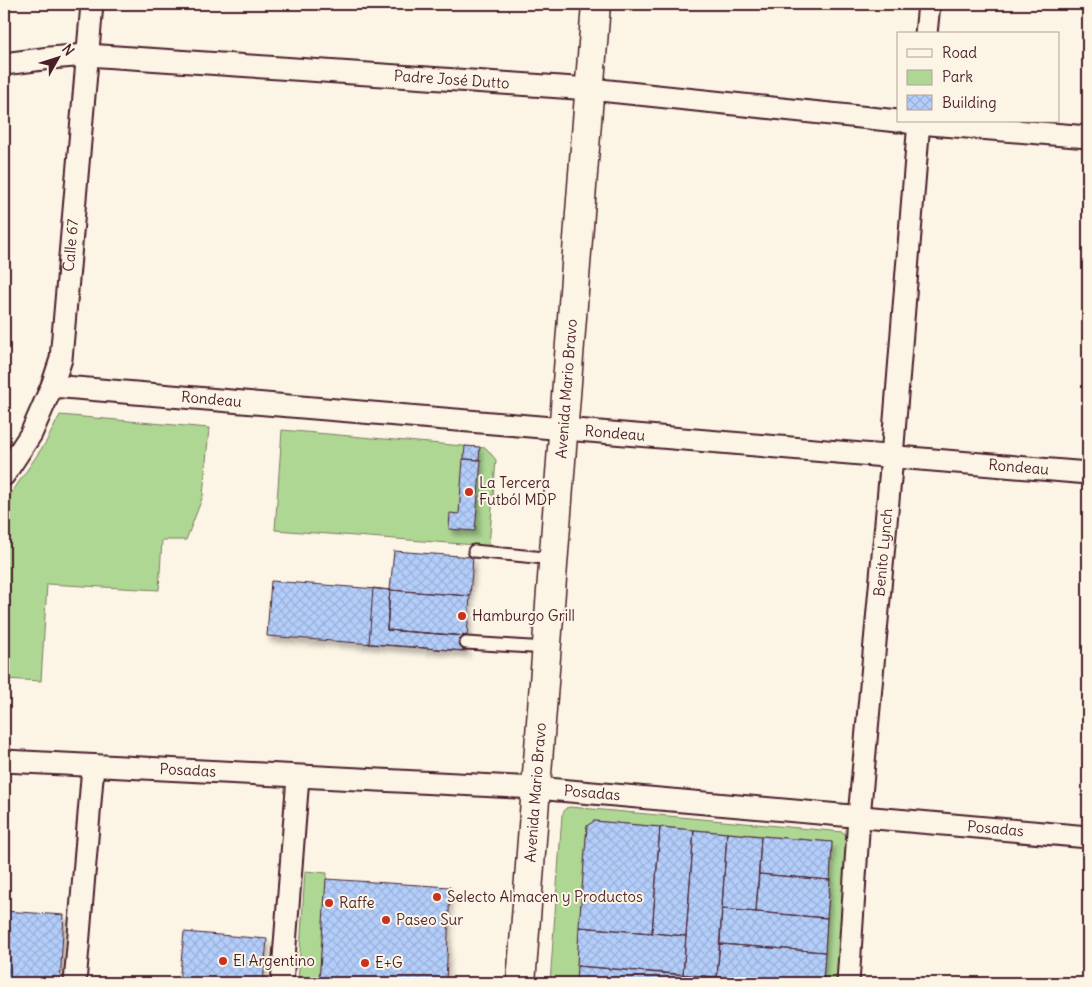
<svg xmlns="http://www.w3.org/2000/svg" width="1092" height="987" font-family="Delius,sans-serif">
<defs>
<pattern id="building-cross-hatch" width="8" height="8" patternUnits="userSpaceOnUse" patternTransform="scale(1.25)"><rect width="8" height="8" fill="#b3cefb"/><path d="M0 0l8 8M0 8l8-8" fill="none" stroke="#9bb0d7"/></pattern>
<filter id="shadow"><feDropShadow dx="3" dy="5.5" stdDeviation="2.5" flood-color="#0004"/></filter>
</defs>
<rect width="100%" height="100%" fill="#fcf5e5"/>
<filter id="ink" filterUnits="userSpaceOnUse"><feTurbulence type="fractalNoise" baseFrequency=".02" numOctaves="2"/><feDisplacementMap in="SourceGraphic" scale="10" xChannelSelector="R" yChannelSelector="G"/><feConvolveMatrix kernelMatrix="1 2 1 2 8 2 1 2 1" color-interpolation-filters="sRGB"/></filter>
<g filter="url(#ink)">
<path fill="#aed794" stroke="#7c7b60" d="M 60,415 L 209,428 L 203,496 L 186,540 L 162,540 L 159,590 L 47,584 L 41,681 L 4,679 L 4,504 L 46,442 Z
M 282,430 L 486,448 L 496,460 L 489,546 L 275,530 Z
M 570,807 L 843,832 L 849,839 L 840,983 L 823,983 L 832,842 L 594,821 L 587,826 L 576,983 L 550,983 L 562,815 L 566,808 Z
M 305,871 L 327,873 L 319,983 L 298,983 Z"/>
<path fill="url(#building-cross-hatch)" stroke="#4a1f2b" filter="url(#shadow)" d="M 465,446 L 480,447 L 479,460 L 464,459 Z
M 463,459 L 481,460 L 475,531 L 449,529 L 450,513 L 459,514 Z
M 394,551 L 473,557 L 470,596 L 390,590 Z
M 271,581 L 390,590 L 387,630 L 467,636 L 466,651 L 267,636 Z
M 373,588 L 390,590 L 387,630 L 464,636 L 463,651 L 369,644 Z
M 390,590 L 470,596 L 467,636 L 387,630 Z
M 594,821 L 660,827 L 652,933 L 579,927 L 587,826 Z
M 660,827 L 694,830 L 686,936 L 652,933 Z
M 694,830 L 727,833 L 717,977 L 683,975 Z
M 727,833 L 761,836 L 756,912 L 722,909 Z
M 761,836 L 832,842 L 830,880 L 759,874 Z
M 759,874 L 830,880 L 827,918 L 756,912 Z
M 326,879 L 450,887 L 446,983 L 319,983 Z
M 722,909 L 827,918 L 825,952 L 720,944 Z
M 4,911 L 64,915 L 60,983 L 4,983 Z
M 579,927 L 686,936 L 683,975 L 577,966 Z
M 184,932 L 267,939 L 263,983 L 179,983 Z
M 720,944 L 825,952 L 823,983 L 794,983 L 717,977 Z
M 577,966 L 717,977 L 794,983 L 576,983 Z
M 94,978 L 146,983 L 93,983 Z"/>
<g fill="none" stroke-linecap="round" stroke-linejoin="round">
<defs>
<path id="service" d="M 474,551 L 554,559
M 466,643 L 547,648"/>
<g id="minor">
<path d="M 926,34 L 929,4"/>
<path id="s1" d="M 4,64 L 50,58 L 87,55 L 590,89 L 898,121"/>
<path d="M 906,122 L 1088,137"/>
<path id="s2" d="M 52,386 L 1088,473"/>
<path id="s3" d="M 4,475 L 31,434 L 52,386 L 61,359 L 92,4"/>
<path id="s4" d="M 4,761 L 536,788 L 1088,837"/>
<path d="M 75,983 L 93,766"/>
<path d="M 282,983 L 298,777"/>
<path id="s5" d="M 848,983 L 859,817 L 892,457 L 919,121"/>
</g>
<g id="secondary">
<path id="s6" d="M 521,983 L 596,4"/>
</g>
</defs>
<use href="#service" stroke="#4a1f2b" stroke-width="15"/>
<use href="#minor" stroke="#4a1f2b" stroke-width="25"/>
<use href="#secondary" stroke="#4a1f2b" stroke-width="31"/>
<use href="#service" stroke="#fcf5e5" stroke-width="11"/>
<use href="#minor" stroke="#fcf5e5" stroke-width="21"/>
<use href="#secondary" stroke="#fcf5e5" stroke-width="28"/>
</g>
</g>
<g fill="#c8321e" stroke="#fcf5e5" stroke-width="2">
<circle cx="469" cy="492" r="5"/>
<circle cx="462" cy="616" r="5"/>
<circle cx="437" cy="897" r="5"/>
<circle cx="329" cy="903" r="5"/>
<circle cx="386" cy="920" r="5"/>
<circle cx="223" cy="961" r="5"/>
<circle cx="365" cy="963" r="5"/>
</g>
<g text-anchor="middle" stroke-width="4" stroke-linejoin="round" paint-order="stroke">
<g font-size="15" fill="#4a1f2b" stroke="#fcf5e5">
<text dy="5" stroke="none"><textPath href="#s1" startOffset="449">Padre José Dutto</textPath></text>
<text dy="5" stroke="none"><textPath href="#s3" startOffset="244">Calle 67</textPath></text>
<text dy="5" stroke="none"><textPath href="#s6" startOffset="596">Avenida Mario Bravo</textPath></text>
<text dy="5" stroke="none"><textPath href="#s2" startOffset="160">Rondeau</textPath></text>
<text dy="5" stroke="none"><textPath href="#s2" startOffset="565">Rondeau</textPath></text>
<text dy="5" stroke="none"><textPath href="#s2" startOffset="970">Rondeau</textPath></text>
<text dy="5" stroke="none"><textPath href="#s5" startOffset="432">Benito Lynch</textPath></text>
<text dy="5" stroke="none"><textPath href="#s4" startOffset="184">Posadas</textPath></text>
<text dy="5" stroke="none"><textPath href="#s6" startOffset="191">Avenida Mario Bravo</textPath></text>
<text dy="5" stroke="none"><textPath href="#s4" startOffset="589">Posadas</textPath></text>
<text dy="5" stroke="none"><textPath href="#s4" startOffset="994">Posadas</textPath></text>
</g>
<g font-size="15" fill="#4a1f2b" stroke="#fcf5e5" text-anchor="start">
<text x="479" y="488">La Tercera<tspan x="479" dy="17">Futból MDP</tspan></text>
<text x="472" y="621">Hamburgo Grill</text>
<text x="447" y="902">Selecto Almacen y Productos</text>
<text x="339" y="908">Raffe</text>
<text x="396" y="925">Paseo Sur</text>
<text x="233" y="966">El Argentino</text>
<text x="375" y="968">E+G</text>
</g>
</g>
<rect width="1092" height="987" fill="none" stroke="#fcf5e5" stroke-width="20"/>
<rect x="10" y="10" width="1072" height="967" fill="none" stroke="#4a1f2b" stroke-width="2" filter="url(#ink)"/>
<rect x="897" y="32" width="162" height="90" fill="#fcf5e5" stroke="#b59f9b"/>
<rect x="907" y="49" width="25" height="8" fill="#fcf5e5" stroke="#b59f9b"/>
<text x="942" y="58" font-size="15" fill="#4a1f2b">Road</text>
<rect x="907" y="70" width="25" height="15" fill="#aed794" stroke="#b59f9b"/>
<text x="942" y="82" font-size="15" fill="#4a1f2b">Park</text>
<rect x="907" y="95" width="25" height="15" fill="url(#building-cross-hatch)" stroke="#b59f9b"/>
<text x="942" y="108" font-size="15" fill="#4a1f2b">Building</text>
<g transform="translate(58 58) rotate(51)" stroke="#fcf5e5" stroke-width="4" paint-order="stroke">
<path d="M0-4L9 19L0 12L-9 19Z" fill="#4a1f2b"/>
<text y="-8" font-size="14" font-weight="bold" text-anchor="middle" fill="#4a1f2b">N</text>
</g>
</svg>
